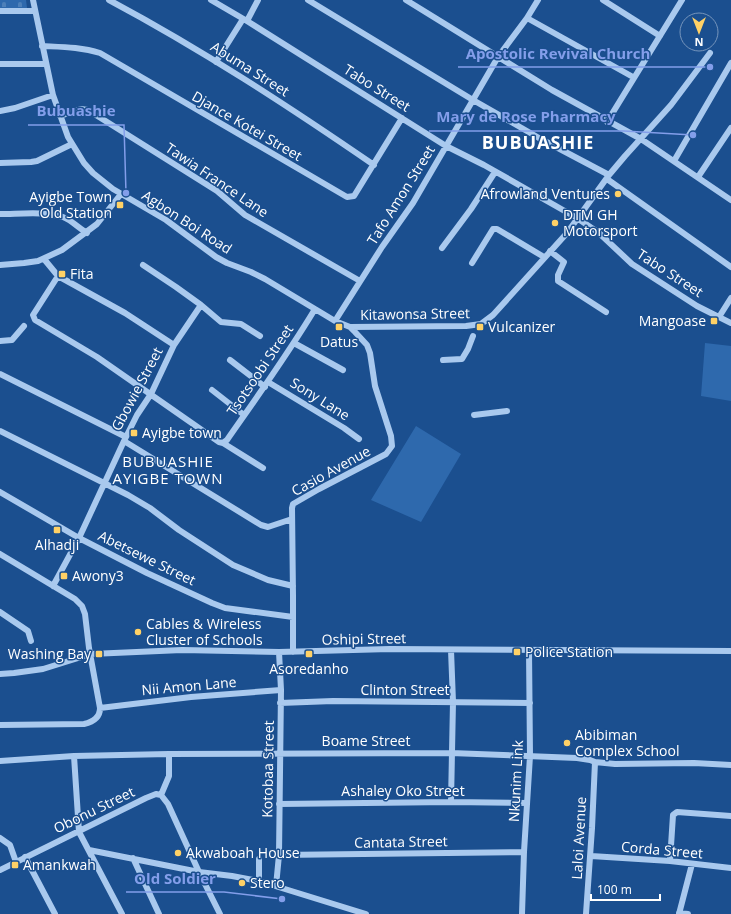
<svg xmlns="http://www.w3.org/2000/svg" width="731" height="914" font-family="'Open Sans',sans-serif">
<defs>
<pattern id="cemetery-stones" width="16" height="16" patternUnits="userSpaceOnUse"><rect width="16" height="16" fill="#2e69ad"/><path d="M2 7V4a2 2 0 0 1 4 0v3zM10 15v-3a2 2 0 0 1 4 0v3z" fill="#4d80b9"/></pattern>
</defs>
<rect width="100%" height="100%" fill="#1b4f8f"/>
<path fill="url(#cemetery-stones)" d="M 0,0 L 26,0 L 27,8 L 0,9 Z"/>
<path fill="#2e69ad" d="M 705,343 L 731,346 L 731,401 L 701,396 Z
M 416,426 L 461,454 L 421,522 L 371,500 Z"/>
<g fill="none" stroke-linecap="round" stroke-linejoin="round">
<path stroke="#a9c9ee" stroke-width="6" d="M 33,0 L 53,95 L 68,137 L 84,163 L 93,173 L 113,189 L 166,220 L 216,257 L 227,263 L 251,272 L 265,279 L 335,321 L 350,327 L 355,332 L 367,345 L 370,353 L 375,386 L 391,436 L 392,446 L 386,454 L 319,489 L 293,504 L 292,508 L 293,595 L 293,652
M 109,0 C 201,49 288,106 374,165
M 211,0 L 247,21 L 446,146 L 484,165 L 577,218 L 599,233 L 632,264 L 697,306 L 731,323
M 308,0 L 473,100 L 539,138 L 609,175
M 406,0 L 552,90 L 641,139 L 731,200
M 603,0 L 660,36
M 0,11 L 35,11
M 527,18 L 633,77
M 247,21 L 258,0
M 42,46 C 62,47 81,47 100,53 L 347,197 L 354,196 L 402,118
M 216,62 L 243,19
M 0,64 L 46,64
M 0,111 L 15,108 L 53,95
M 60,116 L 81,109 L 88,110 L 217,191 L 245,215 L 360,281
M 607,122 L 682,0
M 674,161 L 731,63
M 0,163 L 31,162 L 37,161 L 72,144
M 698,177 L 731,128
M 607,179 L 731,267
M 0,214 C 19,214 46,211 63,217 C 71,220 79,228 87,233
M 442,248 L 471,209 L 495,172
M 550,251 L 564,262 L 558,275 L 558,281 L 606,312
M 44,259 L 58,276 L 125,313 L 174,345 L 151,394 L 137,415 L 124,441 L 79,538 L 53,586
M 472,263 L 493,229 L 497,229 L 544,257
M 0,265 L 24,263 L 38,261 L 62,250 L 97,224 L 121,194
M 143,265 L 176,287 L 201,305 L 221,322 L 241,324 L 260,336
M 58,276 L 33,315 L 35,320 L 97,357 L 219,442 L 223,443 L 263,468
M 719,317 L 731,298
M 335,321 L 382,247 L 413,203 L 498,57 L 527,18 L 538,0
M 350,327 L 466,326 L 481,324 L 493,315 L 567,233 L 609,175 L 625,156 L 671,105 L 710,53
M 0,341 L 12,340 L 24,326
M 294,343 L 343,370
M 174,345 L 201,305
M 230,360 L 265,387
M 443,360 L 462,359 L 468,349 L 473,336
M 0,374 L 126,437
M 268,382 L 344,428 L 359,439
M 212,390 L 244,415
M 474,415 L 507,411
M 0,431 L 128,495 L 150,508 L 179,530 L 233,565 L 268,580 L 293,586
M 124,441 L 261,525 L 268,527 L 292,519
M 223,443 L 227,440 C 257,397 288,354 315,309
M 0,492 L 79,538 L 147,573 L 212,603 L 225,608 L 293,617
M 0,554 L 75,599 L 82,606 L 85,614 L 89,648 L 100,708 C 100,718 93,722 84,724 L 0,725
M 0,612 L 28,631 L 31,641
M 0,674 L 14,673 L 43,669 L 91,654 L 182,650 L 279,652 L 390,649 L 731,651
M 280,703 L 333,701 L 530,703
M 100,708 L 191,697 L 281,690
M 74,756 L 79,832 L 122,914
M 0,761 L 74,756 L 169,754 L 451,753 L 577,758 L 590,760 L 595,762 L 615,764 L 694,763 L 731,765
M 161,795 L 168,804 L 199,872 L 220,914
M 161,795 L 169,776 L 169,754
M 451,802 L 453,702 L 451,650
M 279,804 L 451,802 L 527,803
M 0,838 L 10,845 L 16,862
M 89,850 L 199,872 L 232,876 L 259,881 L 366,914
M 279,855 L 524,852
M 591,856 L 670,861 L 731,868
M 25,857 L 55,914
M 133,858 L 159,914
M 670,861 L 673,815 L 677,812 L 731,816
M 0,870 L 146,798 L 156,794 L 161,795
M 259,881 L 259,859
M 276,886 L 279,855 L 281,690 L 279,652
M 679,913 L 688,914
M 522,914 L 524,852 L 530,756 L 529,650
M 586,914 L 592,828 L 595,762
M 679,914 L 692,864"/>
</g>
<g fill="#ffd166" stroke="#1b4f8f" stroke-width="1.5">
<circle cx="618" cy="194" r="4"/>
<rect x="116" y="201" width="8" height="8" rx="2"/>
<circle cx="555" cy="223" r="4"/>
<rect x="58" y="270" width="8" height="8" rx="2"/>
<rect x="710" y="317" width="8" height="8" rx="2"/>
<rect x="335" y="323" width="8" height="8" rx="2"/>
<rect x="476" y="323" width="8" height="8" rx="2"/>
<rect x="130" y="429" width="8" height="8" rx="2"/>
<rect x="53" y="526" width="8" height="8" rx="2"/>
<rect x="60" y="572" width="8" height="8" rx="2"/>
<circle cx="138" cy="632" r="4"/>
<rect x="513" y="648" width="8" height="8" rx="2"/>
<rect x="95" y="650" width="8" height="8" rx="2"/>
<rect x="305" y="650" width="8" height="8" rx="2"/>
<circle cx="567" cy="743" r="4"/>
<circle cx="178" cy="853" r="4"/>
<rect x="11" y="861" width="8" height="8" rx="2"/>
<circle cx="242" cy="883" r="4"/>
</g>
<g text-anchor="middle" stroke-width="3" stroke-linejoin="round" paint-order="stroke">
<g font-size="14" fill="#fff" stroke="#1b4f8f">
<text transform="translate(250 69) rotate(32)" y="5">Abuma Street</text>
<text transform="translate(377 88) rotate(32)" y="5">Tabo Street</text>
<text transform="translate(247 126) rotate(30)" y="5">Djance Kotei Street</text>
<text transform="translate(217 180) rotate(34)" y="5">Tawia France Lane</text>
<text transform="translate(401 195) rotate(-58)" y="5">Tafo Amon Street</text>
<text transform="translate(187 222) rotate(33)" y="5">Agbon Boi Road</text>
<text transform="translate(670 273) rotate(33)" y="5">Tabo Street</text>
<text transform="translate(415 314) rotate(-1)" y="5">Kitawonsa Street</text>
<text transform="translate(260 370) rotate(-56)" y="5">Tsotsoobi Street</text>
<text transform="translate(137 389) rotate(-62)" y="5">Gbowie Street</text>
<text transform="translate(320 399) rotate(32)" y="5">Sony Lane</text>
<text transform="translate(331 471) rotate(-29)" y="5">Casio Avenue</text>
<text transform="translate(147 558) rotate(26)" y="5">Abetsewe Street</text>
<text transform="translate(364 639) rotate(-1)" y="5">Oshipi Street</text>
<text transform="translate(189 686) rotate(-5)" y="5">Nii Amon Lane</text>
<text x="405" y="695">Clinton Street</text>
<text x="366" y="746">Boame Street</text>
<text transform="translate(268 769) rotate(-89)" y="5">Kotobaa Street</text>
<text transform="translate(516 781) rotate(-87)" y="5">Nkunim Link</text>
<text x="403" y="796">Ashaley Oko Street</text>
<text transform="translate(94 810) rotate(-26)" y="5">Obonu Street</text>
<text transform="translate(579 838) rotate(-87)" y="5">Laloi Avenue</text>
<text transform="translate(401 842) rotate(-1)" y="5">Cantata Street</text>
<text transform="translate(662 850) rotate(5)" y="5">Corda Street</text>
</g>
<g font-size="14" fill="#fff" stroke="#1b4f8f" text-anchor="start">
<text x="610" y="199" text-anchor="end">Afrowland Ventures</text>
<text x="112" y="202" text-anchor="end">Ayigbe Town<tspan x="112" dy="16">Old Station</tspan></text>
<text x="563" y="220">DTM GH<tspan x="563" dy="16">Motorsport</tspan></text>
<text x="70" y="279">Fita</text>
<text x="706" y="326" text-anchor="end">Mangoase</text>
<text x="488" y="332">Vulcanizer</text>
<text x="339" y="347" text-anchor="middle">Datus</text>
<text x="142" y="438">Ayigbe town</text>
<text x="57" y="550" text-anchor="middle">Alhadji</text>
<text x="72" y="581">Awony3</text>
<text x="146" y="629">Cables &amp; Wireless<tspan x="146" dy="16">Cluster of Schools</tspan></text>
<text x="525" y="657">Police Station</text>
<text x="91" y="659" text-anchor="end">Washing Bay</text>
<text x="309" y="674" text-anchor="middle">Asoredanho</text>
<text x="575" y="740">Abibiman<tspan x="575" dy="16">Complex School</tspan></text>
<text x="186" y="858">Akwaboah House</text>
<text x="23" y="870">Amankwah</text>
<text x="250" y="888">Stero</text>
</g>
<g font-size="15" letter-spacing="1" fill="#fff" stroke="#1b4f8f">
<text x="168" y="467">BUBUASHIE<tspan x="168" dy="17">AYIGBE TOWN</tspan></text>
</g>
<g font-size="18" font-weight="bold" letter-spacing="1" fill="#fff" stroke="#1b4f8f">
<text x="538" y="149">BUBUASHIE</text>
</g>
</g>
<path fill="none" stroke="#839eea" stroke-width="1.5" d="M710 67L658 67H458M126 193L124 125H28M693 135L624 131H429M282 899L224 892H126"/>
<g fill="#839eea" stroke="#1b4f8f" stroke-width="1.5">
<circle cx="710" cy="67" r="4"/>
<circle cx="126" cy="193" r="4"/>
<circle cx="693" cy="135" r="4"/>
<circle cx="282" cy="899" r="4"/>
</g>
<g font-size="15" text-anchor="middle" font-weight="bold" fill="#839eea" stroke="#1b4f8f" stroke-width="3" stroke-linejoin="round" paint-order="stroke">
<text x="558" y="59">Apostolic Revival Church</text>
<text x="76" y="116">Bubuashie</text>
<text x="526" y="122">Mary de Rose Pharmacy</text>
<text x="175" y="884">Old Soldier</text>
</g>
<g transform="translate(699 32) rotate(180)"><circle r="19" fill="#1b4f8f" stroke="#7695bc"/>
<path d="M0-3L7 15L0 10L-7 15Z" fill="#ffd166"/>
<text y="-6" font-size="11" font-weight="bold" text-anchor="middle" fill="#ffffff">N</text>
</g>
<path d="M591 894v6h69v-6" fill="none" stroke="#ffffff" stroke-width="2"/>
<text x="597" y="894" font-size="12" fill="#ffffff" stroke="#1b4f8f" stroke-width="3" paint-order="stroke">100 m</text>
</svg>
